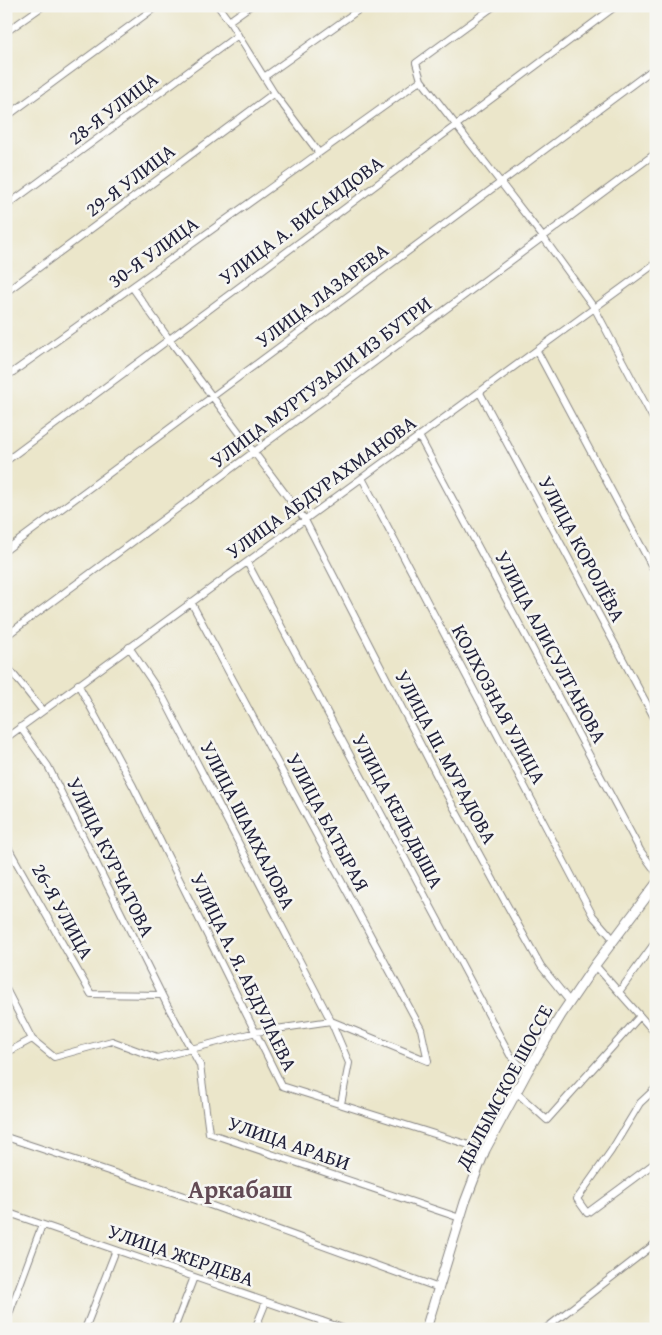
<svg xmlns="http://www.w3.org/2000/svg" width="662" height="1335" font-family="'Gentium Book Plus',serif">
<rect width="100%" height="100%" fill="#f6f6f2"/>
<filter id="ink" filterUnits="userSpaceOnUse"><feTurbulence type="fractalNoise" baseFrequency=".02" numOctaves="2"/><feDisplacementMap in="SourceGraphic" scale="10" xChannelSelector="R" yChannelSelector="G"/><feConvolveMatrix kernelMatrix="1 2 1 2 8 2 1 2 1" color-interpolation-filters="sRGB"/></filter>
<filter id="wash" filterUnits="userSpaceOnUse"><feTurbulence type="fractalNoise" baseFrequency=".0096" numOctaves="4" result="noise"/><feDisplacementMap in="SourceGraphic" scale="20" xChannelSelector="R" yChannelSelector="G"/><feGaussianBlur stdDeviation="1.12" result="paint"/><feColorMatrix in="noise" values="0 0 0 0 0 0 0 0 0 0 0 0 0 0 0 0 0 1.4 0 .05"/><feComposite in="paint" operator="in"/></filter>
<g filter="url(#wash)">
<rect width="100%" height="100%" fill="#ebe6ca"/>
</g>
<g filter="url(#ink)">
<g fill="none" stroke-linecap="round" stroke-linejoin="round">
<defs>
<path id="minor" d="M 218,6 L 229,21 L 274,93 L 319,153
M 229,21 L 250,6
M 6,32 L 43,6
M 264,77 L 364,6
M 421,80 L 543,237 L 595,309 L 656,424
M 6,117 L 157,6
M 6,206 L 238,35
M 132,287 L 169,339 L 305,520 L 441,784 L 507,905 L 541,966 L 570,1002
M 6,292 L 274,93
M 537,351 L 656,574
M 6,377 L 421,80 L 416,63 L 494,6
M 480,393 L 656,721
M 419,436 L 640,850 L 656,872
M 6,461 L 616,6
M 362,478 L 593,916 L 614,940
M 6,550 L 656,67
M 247,562 L 510,1055 L 527,1072
M 191,602 L 421,1029 L 428,1061
M 6,636 L 656,153
M 129,647 L 164,699 L 331,1021 L 349,1063 L 341,1104
M 6,665 L 42,710
M 78,684 L 133,786 L 282,1086 L 485,1150
M 20,727 L 48,766 L 167,1005 L 200,1065 L 209,1133 L 460,1218
M 6,738 L 656,263
M 6,844 L 91,994 L 161,995
M 595,965 L 656,1034
M 6,989 L 32,1039
M 619,992 L 656,941
M 6,1053 L 32,1039 L 54,1057 L 112,1041 L 157,1058 L 256,1032 L 331,1021 L 428,1061
M 656,1088 L 640,1103 L 611,1151 L 577,1199 L 587,1213 L 656,1162
M 516,1092 L 547,1120 L 640,1016
M 6,1137 L 196,1200 L 439,1288
M 6,1212 L 345,1329
M 6,1322 L 42,1225
M 85,1329 L 116,1250
M 174,1329 L 194,1277
M 255,1329 L 266,1302
M 320,1329 L 322,1321
M 545,1329 L 656,1243
M 653,1329 L 656,1327"/>
<path id="secondary" d="M 426,1329 L 465,1202 L 485,1150 L 527,1072 L 561,1015 L 595,965 L 656,884"/>
</defs>
<use href="#minor" stroke="#868482" stroke-width="8"/>
<use href="#secondary" stroke="#868482" stroke-width="11"/>
<use href="#minor" stroke="#fff" stroke-width="6"/>
<use href="#secondary" stroke="#fff" stroke-width="9"/>
</g>
</g>
<g text-anchor="middle" stroke-width="5" stroke-linejoin="round" paint-order="stroke">
<g font-size="20" fill="#22223b" stroke="#f6f6f2">
<text transform="translate(113 108) rotate(-37)" y="7">28-Я УЛИЦА</text>
<text transform="translate(130 180) rotate(-37)" y="7">29-Я УЛИЦА</text>
<text transform="translate(301 220) rotate(-37)" y="7">УЛИЦА А. ВИСАИДОВА</text>
<text transform="translate(153 252) rotate(-36)" y="7">30-Я УЛИЦА</text>
<text transform="translate(322 295) rotate(-37)" y="7">УЛИЦА ЛАЗАРЕВА</text>
<text transform="translate(321 382) rotate(-37)" y="7">УЛИЦА МУРТУЗАЛИ ИЗ БУТРИ</text>
<text transform="translate(321 487) rotate(-36)" y="7">УЛИЦА АБДУРАХМАНОВА</text>
<text transform="translate(582 549) rotate(62)" y="7">УЛИЦА КОРОЛЁВА</text>
<text transform="translate(551 647) rotate(62)" y="7">УЛИЦА АЛИСУЛТАНОВА</text>
<text transform="translate(499 704) rotate(62)" y="7">КОЛХОЗНАЯ УЛИЦА</text>
<text transform="translate(446 757) rotate(62)" y="7">УЛИЦА Ш. МУРАДОВА</text>
<text transform="translate(398 811) rotate(62)" y="7">УЛИЦА КЕЛЬДЫША</text>
<text transform="translate(328 822) rotate(62)" y="7">УЛИЦА БАТЫРАЯ</text>
<text transform="translate(248 825) rotate(63)" y="7">УЛИЦА ШАМХАЛОВА</text>
<text transform="translate(111 857) rotate(64)" y="7">УЛИЦА КУРЧАТОВА</text>
<text transform="translate(63 911) rotate(61)" y="7">26-Я УЛИЦА</text>
<text transform="translate(244 972) rotate(64)" y="7">УЛИЦА А. Я. АБДУЛАЕВА</text>
<text transform="translate(504 1087) rotate(-62)" y="7">ДЫЛЫМСКОЕ ШОССЕ</text>
<text transform="translate(289 1143) rotate(19)" y="7">УЛИЦА АРАБИ</text>
<text transform="translate(181 1255) rotate(19)" y="7">УЛИЦА ЖЕРДЕВА</text>
</g>
<g font-size="25" font-weight="bold" fill="#624a54" stroke="#f6f6f2">
<text x="240" y="1198">Аркабаш</text>
</g>
</g>
<rect width="662" height="1335" fill="none" stroke="#f6f6f2" stroke-width="25"/>
</svg>
